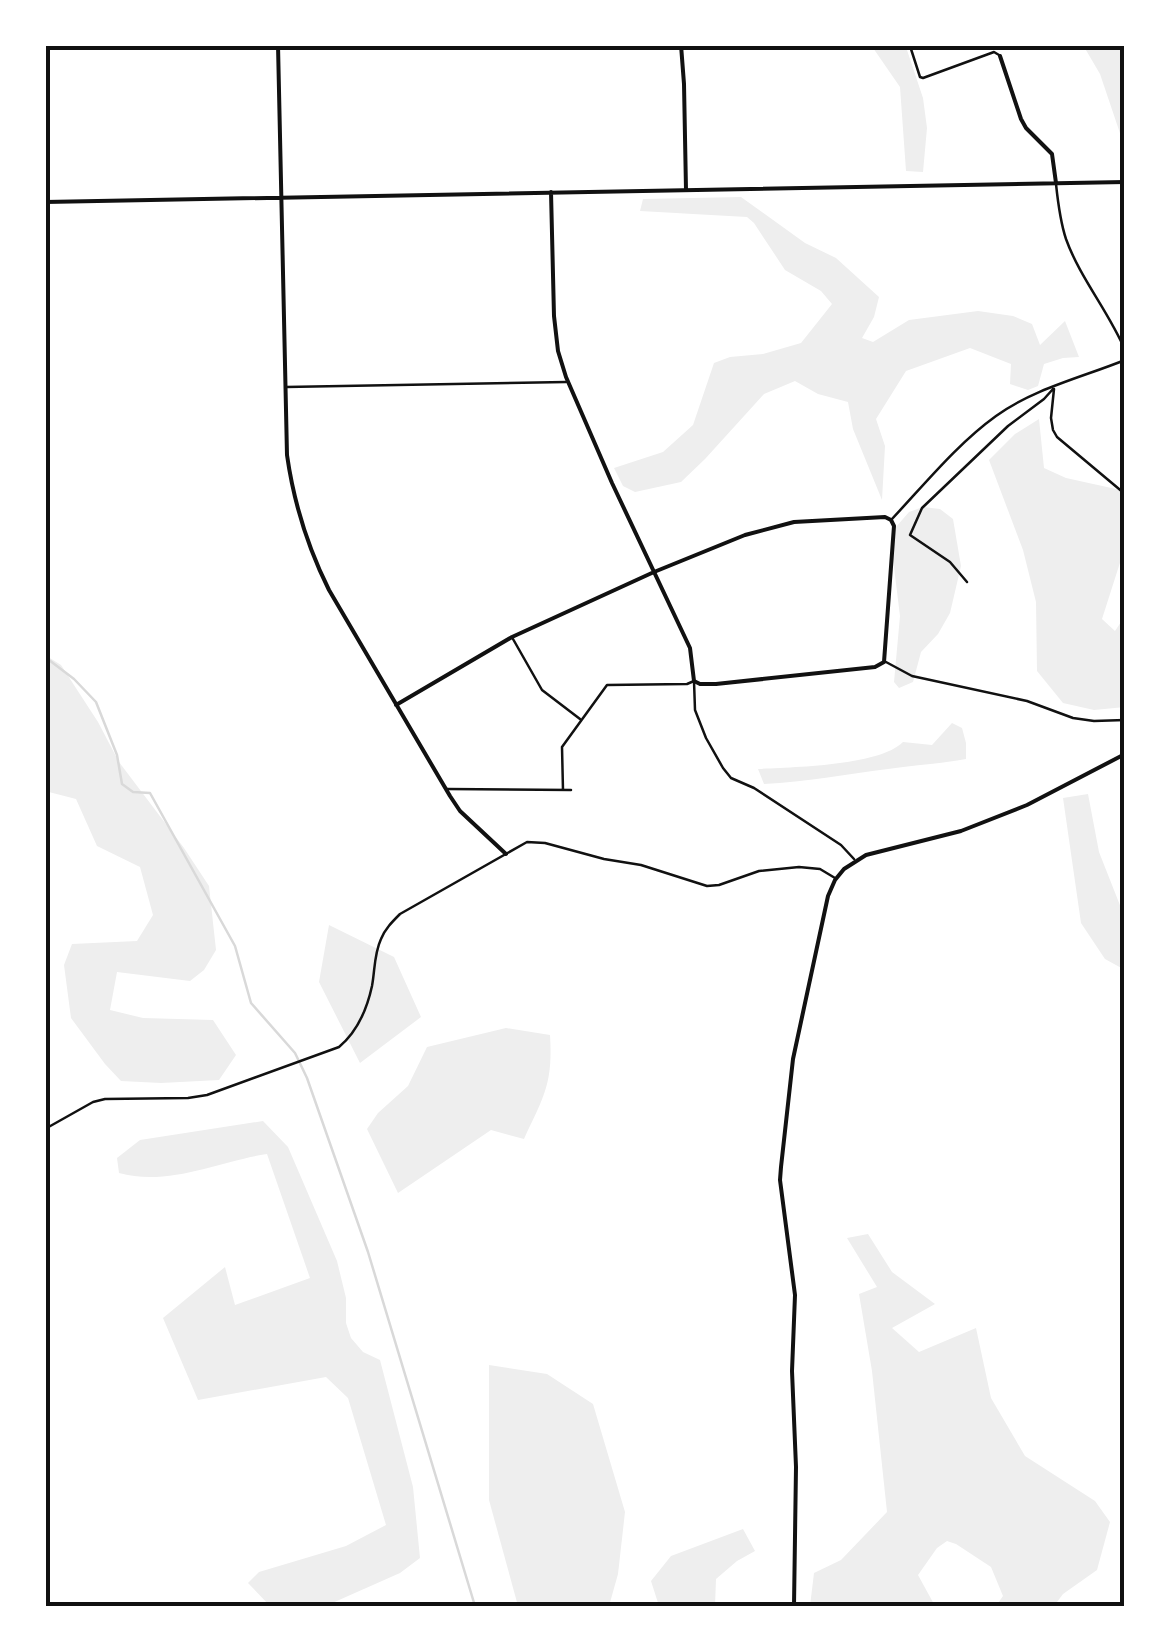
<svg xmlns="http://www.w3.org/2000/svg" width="1170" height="1651" font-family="Jost,sans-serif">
<rect width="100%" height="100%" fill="#fff"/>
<path fill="#eee" d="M 871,45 L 902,45 L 907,50 L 923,98 L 927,128 L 923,172 L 906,171 L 900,87 Z
M 1083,45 L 1125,45 L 1125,148 L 1100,74 Z
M 741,197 L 805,243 L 836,258 L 879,297 L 874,317 L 862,338 L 873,342 L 909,320 L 978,311 L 1013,316 L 1032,324 L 1040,345 L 1065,321 L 1079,357 L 1063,358 L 1044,364 L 1038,386 L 1028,390 L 1010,384 L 1011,364 L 970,348 L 906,371 L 876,419 L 885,446 L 882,500 L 853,429 L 848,402 L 818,394 L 795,381 L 764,394 L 705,459 L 681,482 L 635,492 L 623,486 L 614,468 L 663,452 L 693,425 L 714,363 L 730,357 L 763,354 L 801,343 L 832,304 L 821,291 L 785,270 L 754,223 L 747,217 L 640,211 L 643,199 Z
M 1039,419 L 1044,468 L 1066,478 L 1125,491 L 1125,547 L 1102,619 L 1115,631 L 1125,616 L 1123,694 L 1125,707 L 1094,710 L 1063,703 L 1037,671 L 1036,602 L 1023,550 L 989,460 L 1015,434 Z
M 923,507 L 940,509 L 953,519 L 961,566 L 950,613 L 938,634 L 921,652 L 913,682 L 899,688 L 894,682 L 900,616 L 892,551 L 896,527 L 909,512 Z
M 45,655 L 61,665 L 98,722 L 119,762 L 184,848 L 209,886 L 216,950 L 204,970 L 190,981 L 117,972 L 110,1010 L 143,1018 L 213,1020 L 236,1055 L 219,1080 L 161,1083 L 121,1081 L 105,1064 L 71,1018 L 64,965 L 72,944 L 137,941 L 153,915 L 140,867 L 97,846 L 76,799 L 45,791 Z
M 952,723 L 962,728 L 966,743 L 966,759 C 940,764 915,765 888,769 C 846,774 806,782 764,784 L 758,769 C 793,767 879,766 903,742 L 932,745 Z
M 1088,794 L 1099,852 L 1125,918 L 1125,970 L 1105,959 L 1081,923 L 1063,798 Z
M 329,925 L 394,957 L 421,1017 L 360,1063 L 319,982 Z
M 506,1028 L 550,1035 C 553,1084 544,1096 524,1139 L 491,1130 L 398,1193 L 367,1129 L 378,1113 L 408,1086 L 427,1047 Z
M 263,1121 L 288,1147 L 337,1261 L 346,1298 L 346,1323 L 351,1338 L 363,1352 L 380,1360 L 413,1487 L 420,1558 L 400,1573 L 330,1604 L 270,1606 L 248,1583 L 259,1572 L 346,1546 L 386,1525 L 348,1398 L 326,1377 L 198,1400 L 163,1318 L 225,1267 L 235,1305 L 310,1278 L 267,1154 C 219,1161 168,1187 119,1173 L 117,1158 L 140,1140 Z
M 868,1234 L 892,1272 L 935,1304 L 892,1328 L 919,1352 L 976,1328 L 991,1398 L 1025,1456 L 1095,1501 L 1110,1522 L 1097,1570 L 1063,1594 L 1054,1606 L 996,1606 L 1003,1596 L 991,1567 L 956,1544 L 947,1541 L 937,1548 L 918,1575 L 935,1606 L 810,1606 L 814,1573 L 841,1560 L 887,1512 L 872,1371 L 859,1294 L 877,1287 L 847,1238 Z
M 489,1365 L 547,1374 L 593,1404 L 625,1512 L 618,1574 L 609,1606 L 518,1606 L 489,1500 Z
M 743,1529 L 755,1551 L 737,1561 L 716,1579 L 715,1606 L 659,1606 L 651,1581 L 671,1556 Z"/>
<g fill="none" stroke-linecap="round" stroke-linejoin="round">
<path stroke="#d9d9d9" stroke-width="2.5" d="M 45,657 L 74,679 L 96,702 L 117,755 L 122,784 L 133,792 L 150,793 L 235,946 L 251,1003 L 295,1053 L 307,1078 L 368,1252 L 475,1606"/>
<path stroke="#111" stroke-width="2.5" d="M 908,45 L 911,49 L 920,77 L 923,78 L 994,52 L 999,55
M 1056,184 C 1058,203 1060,221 1066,239 C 1080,278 1109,312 1125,350
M 286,387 L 566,382
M 1054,389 L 1051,418 L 1053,430 L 1057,437 L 1125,494
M 891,520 C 924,485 957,444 996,416 C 1033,389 1083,377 1125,360
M 967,582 L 950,562 L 910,535 L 922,508 L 1008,426 L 1044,399 L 1053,389
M 513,639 L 542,690 L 580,719
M 886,662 L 912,676 L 1027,701 L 1073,718 L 1094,721 L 1125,720
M 447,789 L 571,790
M 563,790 L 562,747 L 607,685 L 687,684 L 694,681 L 695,710 L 706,738 L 723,768 L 731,778 L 754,788 L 841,845 L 854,859
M 45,1129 L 93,1102 L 105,1099 L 188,1098 L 207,1095 L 339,1047 C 357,1032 367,1009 372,986 C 375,970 374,954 381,939 C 385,929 392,922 400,914 L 527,842 L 545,843 L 604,859 L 641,865 L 707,886 L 719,885 L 759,871 L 799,867 L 820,869 L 835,878"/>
<path stroke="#111" stroke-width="4" d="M 278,45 L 287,455 C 294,504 307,546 329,590 L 450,796 L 460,811 L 506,854
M 681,45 L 684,84 L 686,190
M 1000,56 L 1021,119 L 1026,128 L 1052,154 L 1056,183
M 45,202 L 1125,182
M 396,705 L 512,637 L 654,572 L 745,535 L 794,522 L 885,517 L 891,520 L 894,526 L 884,662 L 875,667 L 716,684 L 700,684 L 694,681 L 690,648 L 612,483 L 566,377 L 558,351 L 554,316 L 551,192
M 794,1606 L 796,1467 L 792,1371 L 795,1295 L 780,1180 L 781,1167 L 793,1059 L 828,896 L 835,880 L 844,869 L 866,855 L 961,831 L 1027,805 L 1125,754"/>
</g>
<rect width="1170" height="1651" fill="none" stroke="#ffffff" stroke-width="95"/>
<rect x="48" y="48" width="1074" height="1556" fill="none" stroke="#111" stroke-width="4"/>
</svg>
